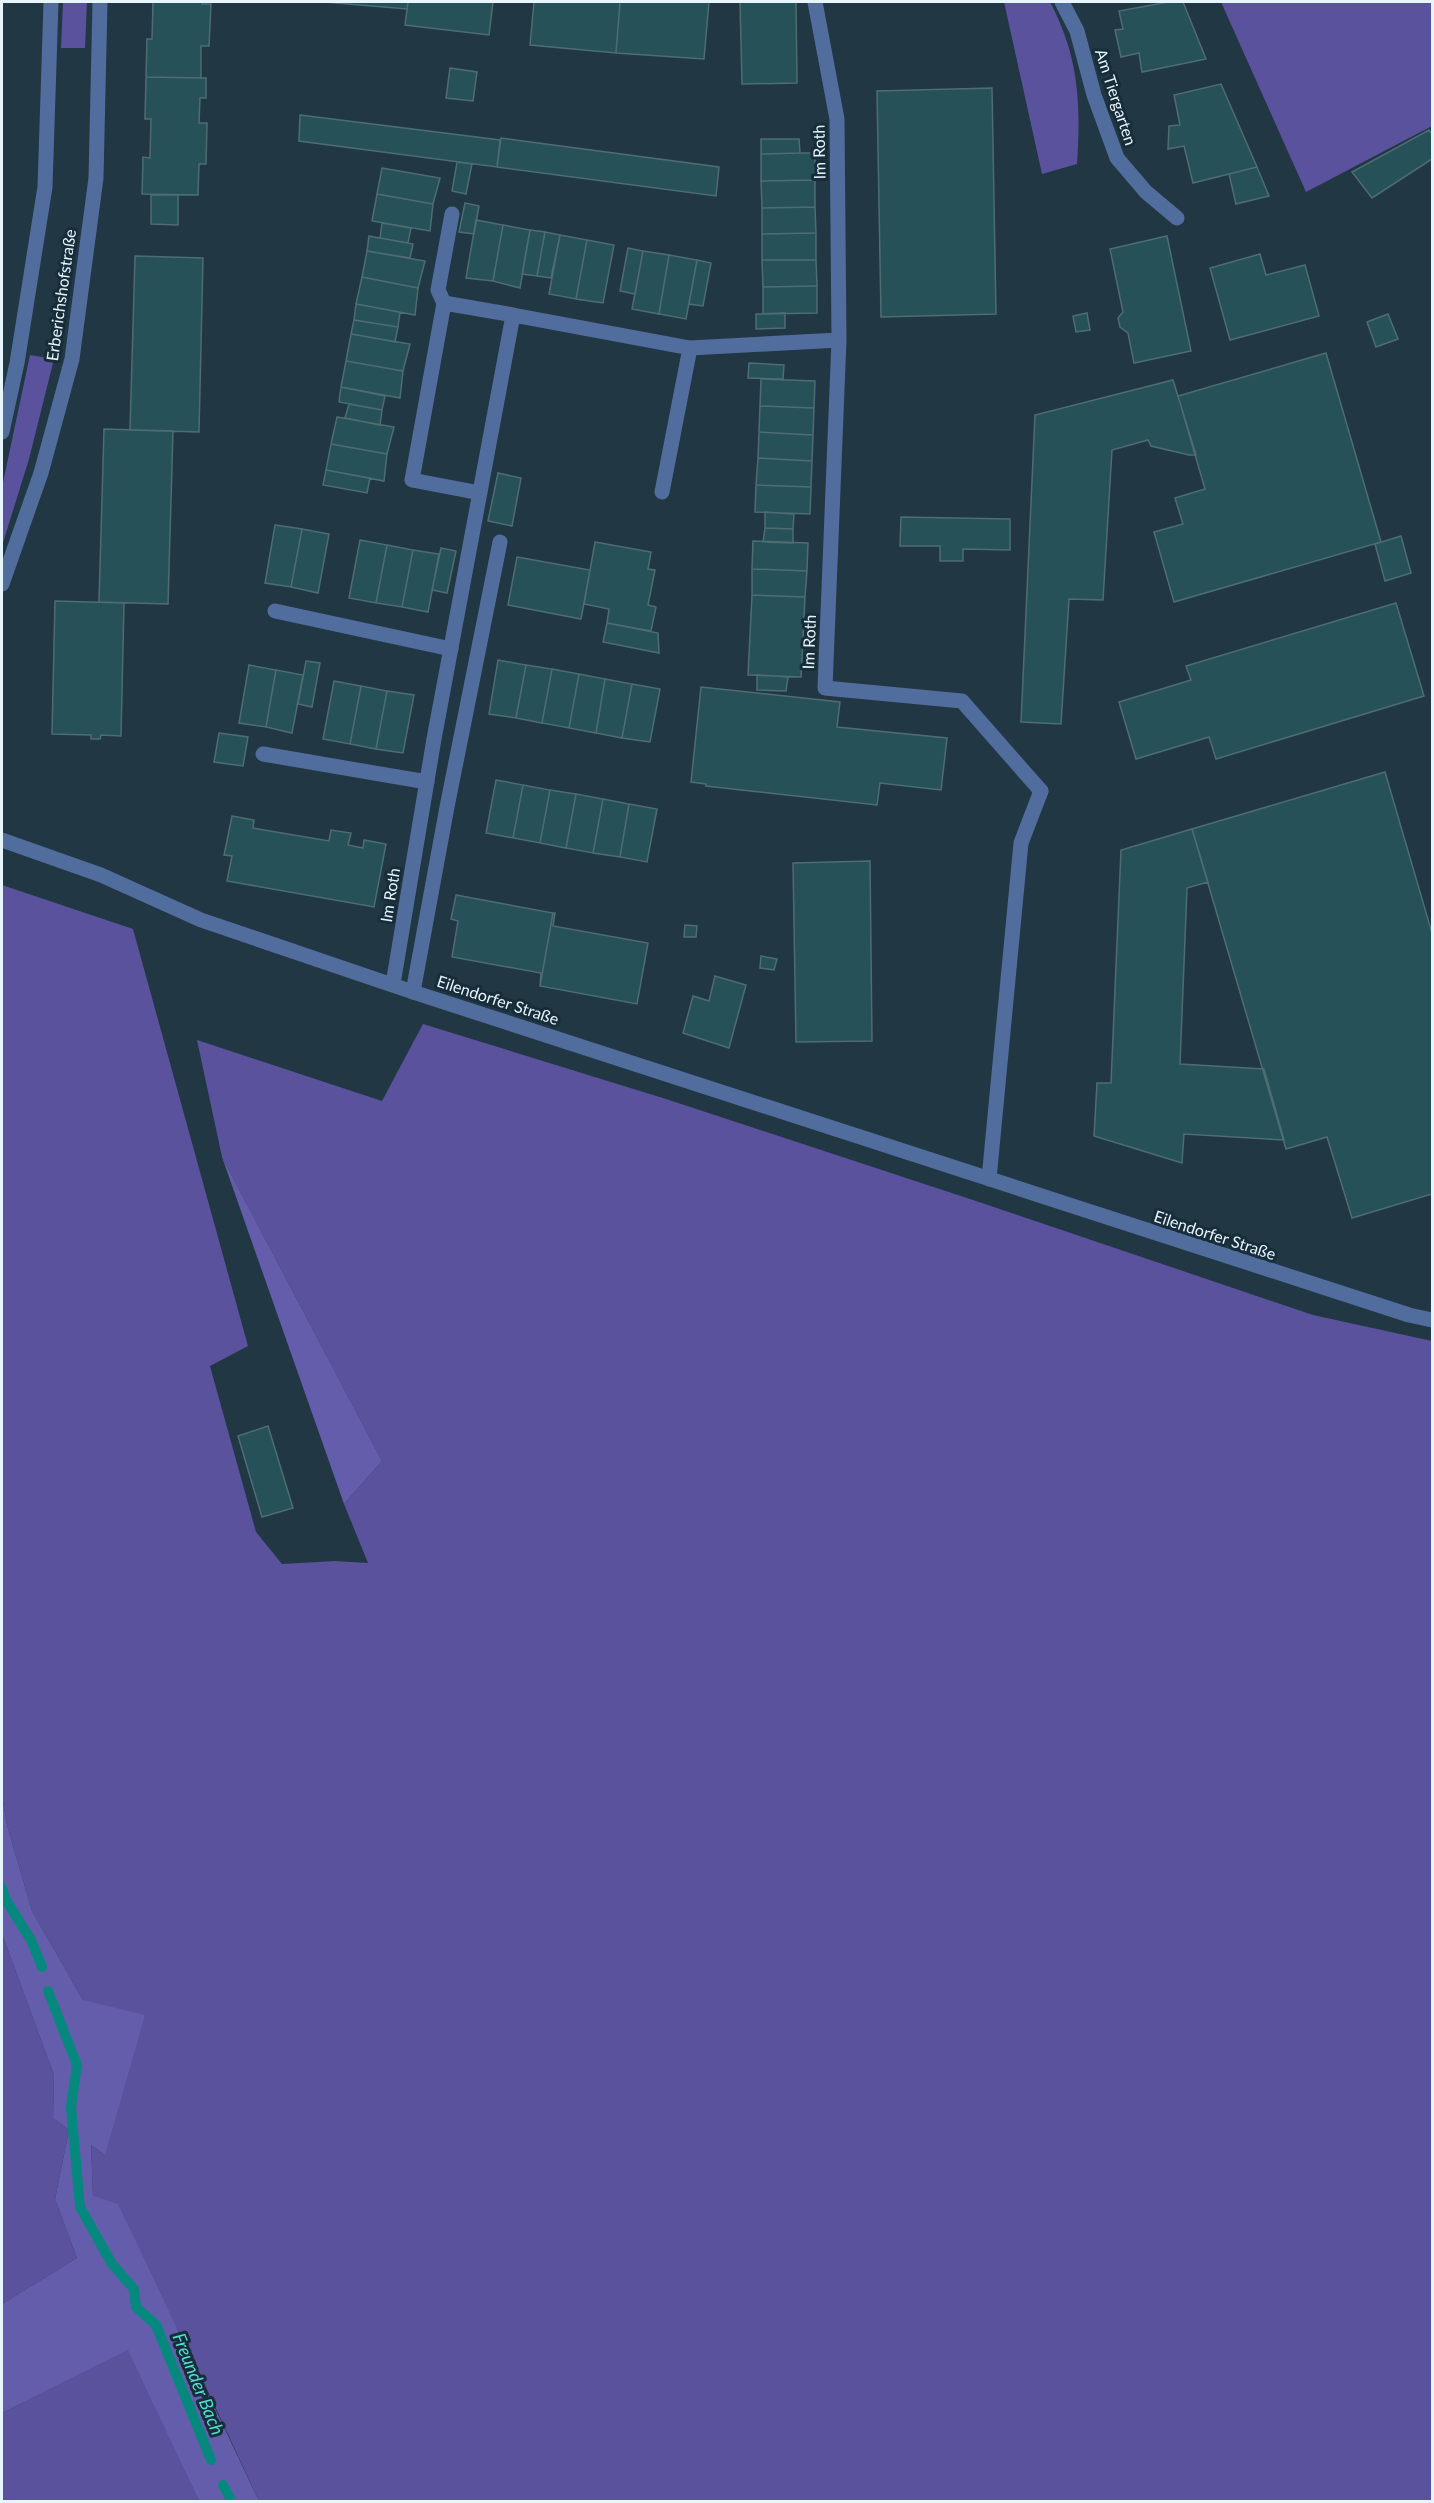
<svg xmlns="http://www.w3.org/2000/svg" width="1434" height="2503" font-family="Lato,sans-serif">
<rect width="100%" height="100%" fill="#213744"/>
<path fill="#5a529d" d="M 63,2 L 87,2 L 85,48 L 61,48 Z
M 1004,2 L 1050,2 C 1079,57 1081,103 1077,164 L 1042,174 Z
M 1221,2 L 1432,2 L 1432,126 L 1306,192 Z
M 30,355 L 54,359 L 29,459 L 2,546 L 2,487 Z
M 2,885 L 133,929 L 248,1346 L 210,1366 L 256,1532 L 282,1564 L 335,1561 L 368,1563 L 344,1504 L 382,1461 L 222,1157 L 197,1040 L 382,1101 L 423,1024 L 666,1099 L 979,1202 L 1313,1315 L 1432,1341 L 1432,2501 L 259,2501 L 183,2338 L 93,2196 L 91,2145 L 105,2155 L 83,2000 L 32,1911 L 7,1825 L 2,1797 Z
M 2,1934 L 54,2075 L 53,2118 L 69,2130 L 55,2199 L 77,2258 L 2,2304 Z
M 129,2349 L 199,2501 L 2,2502 L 2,2413 Z"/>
<path fill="#645dac" d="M 222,1157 L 382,1461 L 344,1504 Z
M 2,1797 L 7,1825 L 32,1911 L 83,2000 L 145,2015 L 105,2155 L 91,2145 L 93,2196 L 118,2204 L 259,2501 L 199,2501 L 128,2350 L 2,2413 L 2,2304 L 77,2258 L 55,2199 L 69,2130 L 53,2118 L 54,2075 L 2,1934 Z"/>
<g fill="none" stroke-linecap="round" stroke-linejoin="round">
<path stroke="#07887e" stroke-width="10" d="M 2,1888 L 6,1900 L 31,1940 L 42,1967
M 48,1991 L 77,2065 L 71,2107 L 80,2207 L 112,2264 L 134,2289 L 136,2307 L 156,2325 L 211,2460
M 223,2485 L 232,2502"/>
</g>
<path fill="#265158" stroke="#4e6d73" stroke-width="1.5" d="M 153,2 L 202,2 L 202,4 L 211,4 L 209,46 L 201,46 L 201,78 L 146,77 L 147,39 L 152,39 Z
M 324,2 L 408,2 L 407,9 Z
M 408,2 L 493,2 L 489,35 L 405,25 Z
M 534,2 L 620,2 L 616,53 L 530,45 Z
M 620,2 L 709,2 L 704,59 L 616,53 Z
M 740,2 L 796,2 L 797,83 L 742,84 Z
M 1168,2 L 1183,2 L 1206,59 L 1142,72 L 1139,53 L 1121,57 L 1115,30 L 1123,29 L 1119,11 Z
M 450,68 L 477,72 L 473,101 L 446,98 Z
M 146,77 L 206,78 L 206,98 L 200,98 L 199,123 L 207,123 L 206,164 L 199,164 L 198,195 L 142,194 L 143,157 L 150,158 L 151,119 L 145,119 Z
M 1221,84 L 1257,167 L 1193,183 L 1184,146 L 1168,149 L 1169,126 L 1180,125 L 1174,95 Z
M 992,88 L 996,314 L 881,317 L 877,91 Z
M 300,115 L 500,140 L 497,167 L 299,141 Z
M 1429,130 L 1432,134 L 1432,159 L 1372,198 L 1352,172 Z
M 501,138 L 719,167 L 716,196 L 497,167 Z
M 761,139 L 799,139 L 800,153 L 761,154 Z
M 800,153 L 815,153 L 815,180 L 761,181 L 761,154 Z
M 457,162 L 472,164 L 466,194 L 452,191 Z
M 1257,167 L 1269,196 L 1236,204 L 1229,174 Z
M 382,168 L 440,178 L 433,204 L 377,194 Z
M 815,180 L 815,207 L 762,208 L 761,181 Z
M 377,194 L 433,204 L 430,231 L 372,221 Z
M 151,195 L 178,195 L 178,225 L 151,224 Z
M 465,203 L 479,206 L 474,234 L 459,232 Z
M 815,207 L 816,233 L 762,234 L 762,208 Z
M 476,220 L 503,225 L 493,281 L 466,278 Z
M 382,223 L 411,228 L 408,243 L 380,238 Z
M 503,225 L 530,230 L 520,288 L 493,281 Z
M 530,230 L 545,232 L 537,276 L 522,274 Z
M 545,232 L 560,235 L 551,278 L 537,276 Z
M 816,233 L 816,260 L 762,260 L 762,234 Z
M 560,235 L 587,240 L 576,299 L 549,294 Z
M 369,236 L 413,244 L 410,258 L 367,251 Z
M 1167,236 L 1191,351 L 1134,363 L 1128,333 L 1120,327 L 1118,318 L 1123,312 L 1110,249 Z
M 587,240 L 614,245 L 603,303 L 576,299 Z
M 628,248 L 643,251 L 635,294 L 620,291 Z
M 367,251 L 425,261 L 418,288 L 362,277 Z
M 643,251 L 669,255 L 659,314 L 632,309 Z
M 1260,254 L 1266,275 L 1305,265 L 1319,316 L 1230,340 L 1210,268 Z
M 669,255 L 697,260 L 686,319 L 659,314 Z
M 135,256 L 203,258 L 199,432 L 130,430 Z
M 697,260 L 711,263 L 703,306 L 689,304 Z
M 762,260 L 816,260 L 817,286 L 763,287 Z
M 362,277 L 418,288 L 415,315 L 356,304 Z
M 817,286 L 817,313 L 763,314 L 763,287 Z
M 356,304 L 400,312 L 398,327 L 354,320 Z
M 785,313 L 785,328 L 756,329 L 756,314 Z
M 1087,313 L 1090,330 L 1076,332 L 1073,316 Z
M 1388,314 L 1398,339 L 1376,347 L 1367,322 Z
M 354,320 L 398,327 L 395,342 L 351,334 Z
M 351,334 L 410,344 L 403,371 L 346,361 Z
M 1326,353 L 1381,542 L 1174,602 L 1154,532 L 1183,524 L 1175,498 L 1205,489 L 1178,396 Z
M 346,361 L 403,371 L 400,398 L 341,387 Z
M 749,363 L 784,365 L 783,379 L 748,378 Z
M 761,379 L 815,381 L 814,408 L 760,406 Z
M 1173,380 L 1196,455 L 1189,455 L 1151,446 L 1148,440 L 1112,450 L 1103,600 L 1069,599 L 1061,724 L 1021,722 L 1035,415 Z
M 341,387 L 385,396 L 382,410 L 339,402 Z
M 349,404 L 382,410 L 380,425 L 345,418 Z
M 760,406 L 814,408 L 813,435 L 759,432 Z
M 337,417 L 394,427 L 387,454 L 331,444 Z
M 104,429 L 173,431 L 168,604 L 99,602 Z
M 759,432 L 813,435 L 812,461 L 758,458 Z
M 331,444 L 387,454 L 384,481 L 326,470 Z
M 758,458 L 812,461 L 811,487 L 756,485 Z
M 326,470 L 370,478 L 367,493 L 323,485 Z
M 498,473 L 521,478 L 512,526 L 488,521 Z
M 756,485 L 811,487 L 810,514 L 755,512 Z
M 765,512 L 794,514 L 793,529 L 765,528 Z
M 901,517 L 1010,519 L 1010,550 L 963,549 L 963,561 L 940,561 L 940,546 L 900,546 Z
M 275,525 L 302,529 L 291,587 L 265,583 Z
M 765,528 L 793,529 L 793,543 L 763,542 Z
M 302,529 L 329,534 L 318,593 L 291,587 Z
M 1401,536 L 1411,573 L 1385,581 L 1375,544 Z
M 360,540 L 387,545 L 376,603 L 349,598 Z
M 753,541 L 808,543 L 807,571 L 752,569 Z
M 595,542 L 651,552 L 648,569 L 655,570 L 648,605 L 656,607 L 651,631 L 607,623 L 609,609 L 584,604 Z
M 387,545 L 413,550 L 402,607 L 376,603 Z
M 441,548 L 456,551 L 447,593 L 432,590 Z
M 413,550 L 439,554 L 428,612 L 402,607 Z
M 517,557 L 590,570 L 581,619 L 508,605 Z
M 752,569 L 807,571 L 805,597 L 752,595 Z
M 752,595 L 805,597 L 801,677 L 748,675 Z
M 55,601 L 124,603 L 121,736 L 101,735 L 100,739 L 91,739 L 91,735 L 52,734 Z
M 1396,603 L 1424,696 L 1216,759 L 1209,737 L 1136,759 L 1119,702 L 1191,680 L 1186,666 Z
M 607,623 L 658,633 L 659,653 L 603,642 Z
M 498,660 L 526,665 L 516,718 L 489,714 Z
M 306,661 L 320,663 L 312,707 L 298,704 Z
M 249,665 L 276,670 L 266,727 L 239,723 Z
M 526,665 L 552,669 L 542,723 L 516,718 Z
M 552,669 L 579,674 L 569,728 L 542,723 Z
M 276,670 L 303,675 L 292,733 L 266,727 Z
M 579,674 L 605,679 L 596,733 L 569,728 Z
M 757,675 L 788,677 L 786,691 L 757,690 Z
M 605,679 L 632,684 L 622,738 L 596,733 Z
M 334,681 L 361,686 L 350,744 L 323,739 Z
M 632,684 L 660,689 L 650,742 L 622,738 Z
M 361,686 L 387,691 L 376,749 L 350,744 Z
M 701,687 L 840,702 L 837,727 L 947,738 L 941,790 L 880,783 L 877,805 L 706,786 L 706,784 L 691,782 Z
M 387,691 L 414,695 L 403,753 L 376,749 Z
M 219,733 L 248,737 L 243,766 L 214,762 Z
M 1385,772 L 1432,933 L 1432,1194 L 1352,1218 L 1327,1137 L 1286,1149 L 1192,829 Z
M 496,780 L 523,785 L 513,838 L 486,833 Z
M 523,785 L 550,790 L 540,843 L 513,838 Z
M 550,790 L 576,794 L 566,848 L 540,843 Z
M 576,794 L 603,799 L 593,853 L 566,848 Z
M 603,799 L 629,804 L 620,857 L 593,853 Z
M 629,804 L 657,809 L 647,862 L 620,857 Z
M 232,816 L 254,820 L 253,828 L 329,841 L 331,830 L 351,833 L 348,845 L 363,848 L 364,840 L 386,844 L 374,907 L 227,881 L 232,856 L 224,855 Z
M 1192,829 L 1208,882 L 1187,888 L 1180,1064 L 1264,1069 L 1284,1140 L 1184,1134 L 1182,1163 L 1094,1136 L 1097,1083 L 1111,1083 L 1121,850 Z
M 870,861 L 872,1041 L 796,1042 L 793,863 Z
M 456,895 L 553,913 L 540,986 L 541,973 L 452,957 L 458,921 L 451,919 Z
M 553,913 L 555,913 L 553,926 L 648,943 L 637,1004 L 540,986 Z
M 685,925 L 697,926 L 696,937 L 684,937 Z
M 761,956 L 777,959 L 774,970 L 760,968 Z
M 715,976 L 746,985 L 729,1048 L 683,1033 L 693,996 L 709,1001 Z
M 268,1426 L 293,1508 L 262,1517 L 238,1436 Z"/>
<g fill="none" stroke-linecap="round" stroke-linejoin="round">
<path stroke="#516d9d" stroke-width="15" d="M 1062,2 L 1077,31 L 1094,95 L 1117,158 L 1146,192 L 1177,218
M 444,303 L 438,290 L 452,214
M 662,492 L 690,348
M 275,611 L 451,649
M 263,754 L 427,782
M 413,992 L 447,807 L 500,542
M 989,1179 L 1021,843 L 1041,791"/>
<path stroke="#516d9d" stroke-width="15" d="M 815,2 L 837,119 L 839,340 L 825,688 L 962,701 L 1041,791
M 2,432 L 17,363 L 45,187 L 51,2
M 480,493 L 412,480 L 444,303 L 513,315
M 2,584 L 41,473 L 72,359 L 96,178 L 100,2
M 393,984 L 434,739 L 513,315 L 690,348 L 839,340"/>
<path stroke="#516d9d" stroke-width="15" d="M 2,840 L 101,875 L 201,920 L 413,992 L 1409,1315 L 1432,1320"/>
</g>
<g text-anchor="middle" stroke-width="6" stroke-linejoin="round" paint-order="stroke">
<g font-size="16" fill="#e7f5fd" stroke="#172d3a">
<text transform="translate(1116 97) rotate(72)" y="6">Am Tiergarten</text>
<text transform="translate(819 152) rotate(-91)" y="6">Im Roth</text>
<text transform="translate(61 295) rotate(-82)" y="6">Erberichshofstraße</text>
<text transform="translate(809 642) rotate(-88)" y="6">Im Roth</text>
<text transform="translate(390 895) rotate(-81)" y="6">Im Roth</text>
<text transform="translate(498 1000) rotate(18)" y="6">Eilendorfer Straße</text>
<text transform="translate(1215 1235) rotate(18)" y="6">Eilendorfer Straße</text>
</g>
<g font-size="18" font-style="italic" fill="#52dfd1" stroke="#172d3a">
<text transform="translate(198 2384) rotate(68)" y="6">Freunder Bach</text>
</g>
</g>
<rect width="1434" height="2503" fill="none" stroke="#e7f5fd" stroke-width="6"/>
</svg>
